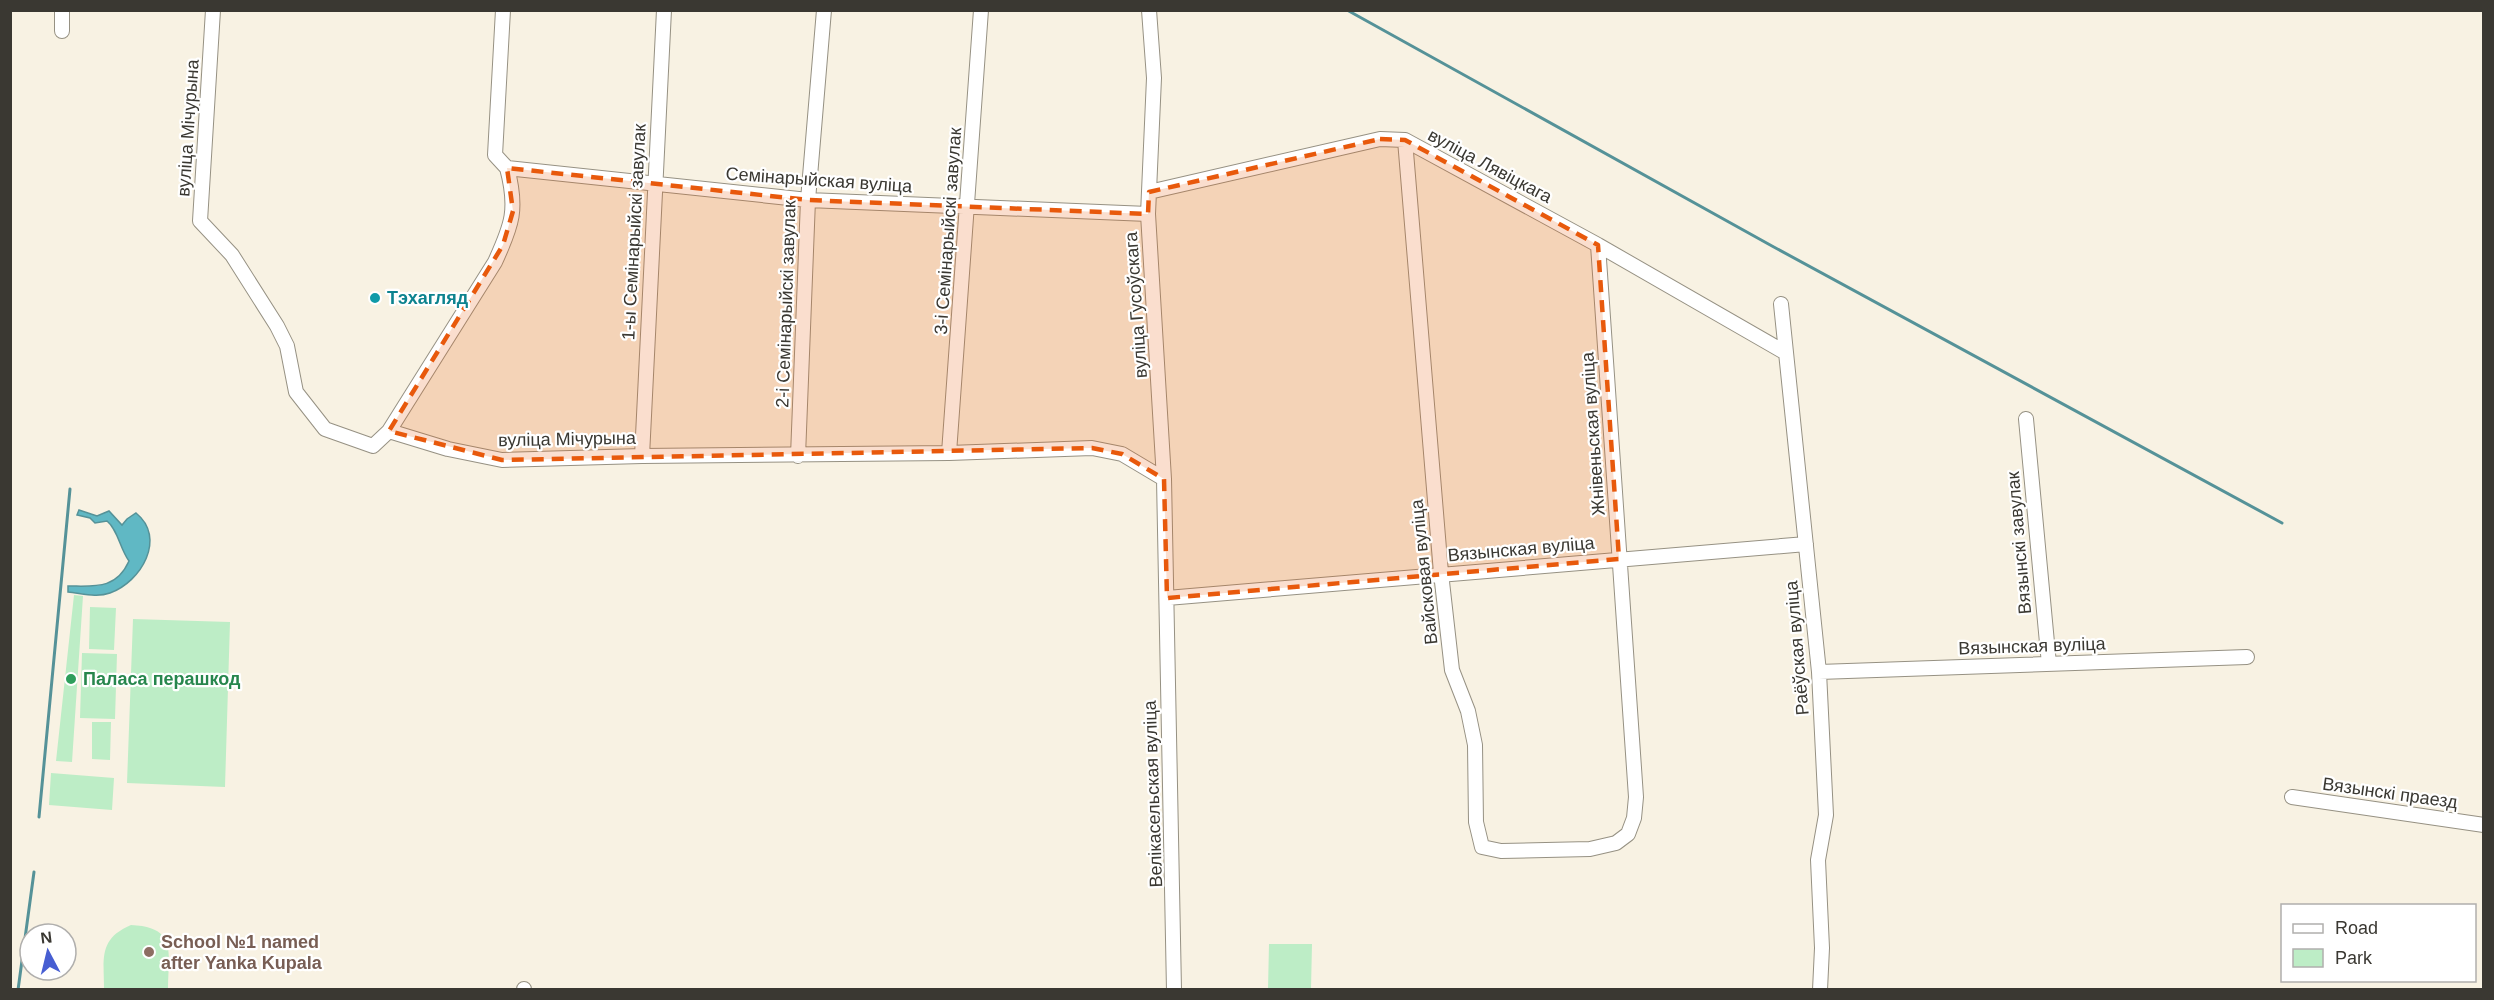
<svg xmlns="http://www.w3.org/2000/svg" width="2494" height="1000" font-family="Helvetica,sans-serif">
<rect width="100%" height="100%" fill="#f8f2e3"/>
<path fill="#bdedc6" d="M 74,595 L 83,596 L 72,762 L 56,761 Z
M 90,607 L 116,608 L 114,650 L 89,649 Z
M 133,619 L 230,622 L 225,787 L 127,783 Z
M 82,653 L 117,654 L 115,719 L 80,718 Z
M 92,722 L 111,722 L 110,760 L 92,759 Z
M 51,773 L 114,778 L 112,810 L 49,805 Z
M 131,925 C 178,927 168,953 168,989 L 104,989 C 104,959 98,939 131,925 Z
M 1269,944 L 1312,944 L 1311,989 L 1268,989 Z"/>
<path fill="#60b8c4" stroke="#559298" stroke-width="1.5" d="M 79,510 L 97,516 L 109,511 L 122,525 L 127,519 L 136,513 C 167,538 141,582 110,593 C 96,598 81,593 68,592 L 68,586 C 94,586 116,590 129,561 C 120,549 118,530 107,521 L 95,523 L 90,518 L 77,515 Z"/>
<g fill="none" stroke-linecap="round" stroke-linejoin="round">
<path stroke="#559298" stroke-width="3" d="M 1347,10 L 1772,246 L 2282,523
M 39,817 L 70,489
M 18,990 L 34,872"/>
<defs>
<path id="minor" d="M 62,10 L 62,31
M 213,10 L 200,221 L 232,255 L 277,326 L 287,346 L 296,392 L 325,429 L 373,446 L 389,431 L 495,262 C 512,225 518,209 507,168
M 503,10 L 495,155 L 507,168 L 808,200 L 1148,214
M 1149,10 L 1154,78 L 1148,214 L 1164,479 L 1174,990
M 1405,140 L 1441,573 L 1452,670 L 1468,711 L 1475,745 L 1476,822 L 1482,847 L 1501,851 L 1590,849 L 1616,843 L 1628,834 L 1634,818 L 1636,797 L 1598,245
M 1149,192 L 1380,139 L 1405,140 L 1598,245 L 1786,353
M 1781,304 L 1819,672 L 1826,815 L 1818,860 L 1822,948 L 1820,990
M 2026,419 L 2049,664
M 389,431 L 448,449 L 502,460 L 642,456 L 949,453 L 1092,448 L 1122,454 L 1164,479
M 949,453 L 981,10
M 642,456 L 664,10
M 798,456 L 808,200 L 824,10
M 1167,598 L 1806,544
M 1819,672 L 2247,657
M 2292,797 L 2484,825
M 524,989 L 524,990"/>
</defs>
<use href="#minor" stroke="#969183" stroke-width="16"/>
<use href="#minor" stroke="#fff" stroke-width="14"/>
</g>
<path fill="#e8590c" fill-opacity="0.2" stroke="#e8590c" stroke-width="4.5" stroke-dasharray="12 8" stroke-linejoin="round" d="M 1380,139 L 1405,140 L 1598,245 L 1619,559 L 1167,598 L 1164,479 L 1122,454 L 1092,448 L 502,460 L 389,431 L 503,245 L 513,211 L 507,168 L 808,200 L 1148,214 L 1149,192 Z"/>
<circle fill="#0f9aa8" stroke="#fff" stroke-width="2" cx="375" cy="298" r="6"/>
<circle fill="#2e9e5b" stroke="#fff" stroke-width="2" cx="71" cy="679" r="6"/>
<circle fill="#8d6e63" stroke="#fff" stroke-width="2" cx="149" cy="952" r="6"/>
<g text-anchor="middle" stroke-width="4.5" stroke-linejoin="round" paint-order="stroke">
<g font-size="18" fill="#3a3832" stroke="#fff">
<text transform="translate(188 128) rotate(-86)" y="6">вуліца Мічурына</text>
<text transform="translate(1490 166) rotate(28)" y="6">вуліца Лявіцкага</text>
<text transform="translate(819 180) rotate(4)" y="6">Семінарыйская вуліца</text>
<text transform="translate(948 231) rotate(-86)" y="6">3-і Семінарыйскі завулак</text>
<text transform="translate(634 232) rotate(-87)" y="6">1-ы Семінарыйскі завулак</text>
<text transform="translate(786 304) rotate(-88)" y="6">2-і Семінарыйскі завулак</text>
<text transform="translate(1136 305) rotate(-94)" y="6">вуліца Гусоўскага</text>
<text transform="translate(1593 434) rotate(-94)" y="6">Жнівеньская вуліца</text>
<text transform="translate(567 439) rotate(-1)" y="6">вуліца Мічурына</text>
<text transform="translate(2019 543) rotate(-95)" y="6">Вязынскі завулак</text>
<text transform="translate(1521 549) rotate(-5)" y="6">Вязынская вуліца</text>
<text transform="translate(1424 572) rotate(-96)" y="6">Вайсковая вуліца</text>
<text transform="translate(2032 646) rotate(-2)" y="6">Вязынская вуліца</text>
<text transform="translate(1797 648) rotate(-95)" y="6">Раёўская вуліца</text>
<text transform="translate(2390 793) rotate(8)" y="6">Вязынскі праезд</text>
<text transform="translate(1153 794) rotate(-92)" y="6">Велікасельская вуліца</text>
</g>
<g font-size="18" font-weight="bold" fill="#0d838f" stroke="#fff" text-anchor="start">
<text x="387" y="304">Тэхагляд</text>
</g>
<g font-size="18" font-weight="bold" fill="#27864d" stroke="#fff" text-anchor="start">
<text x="83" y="685">Паласа перашкод</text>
</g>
<g font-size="18" font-weight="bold" fill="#785e54" stroke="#fff" text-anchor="start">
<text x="161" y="948">School №1 named<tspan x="161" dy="21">after Yanka Kupala</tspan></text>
</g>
</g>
<rect width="2494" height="1000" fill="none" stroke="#3a3832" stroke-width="24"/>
<rect x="2281" y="904" width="195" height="78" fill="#ffffff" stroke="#b0afad" stroke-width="1.5"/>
<rect x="2293" y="924" width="30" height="9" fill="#ffffff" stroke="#b0afad" stroke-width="1.5"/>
<text x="2335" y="934" font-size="18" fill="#3a3832">Road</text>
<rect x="2293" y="949" width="30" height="18" fill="#bdedc6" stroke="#b0afad" stroke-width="1.5"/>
<text x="2335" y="964" font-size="18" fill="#3a3832">Park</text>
<g transform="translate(48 952) rotate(353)"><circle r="28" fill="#ffffff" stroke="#b0afad" stroke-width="1.5"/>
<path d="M0-4.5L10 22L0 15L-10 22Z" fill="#475ed2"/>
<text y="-9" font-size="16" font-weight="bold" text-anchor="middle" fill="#3a3832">N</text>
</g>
</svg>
